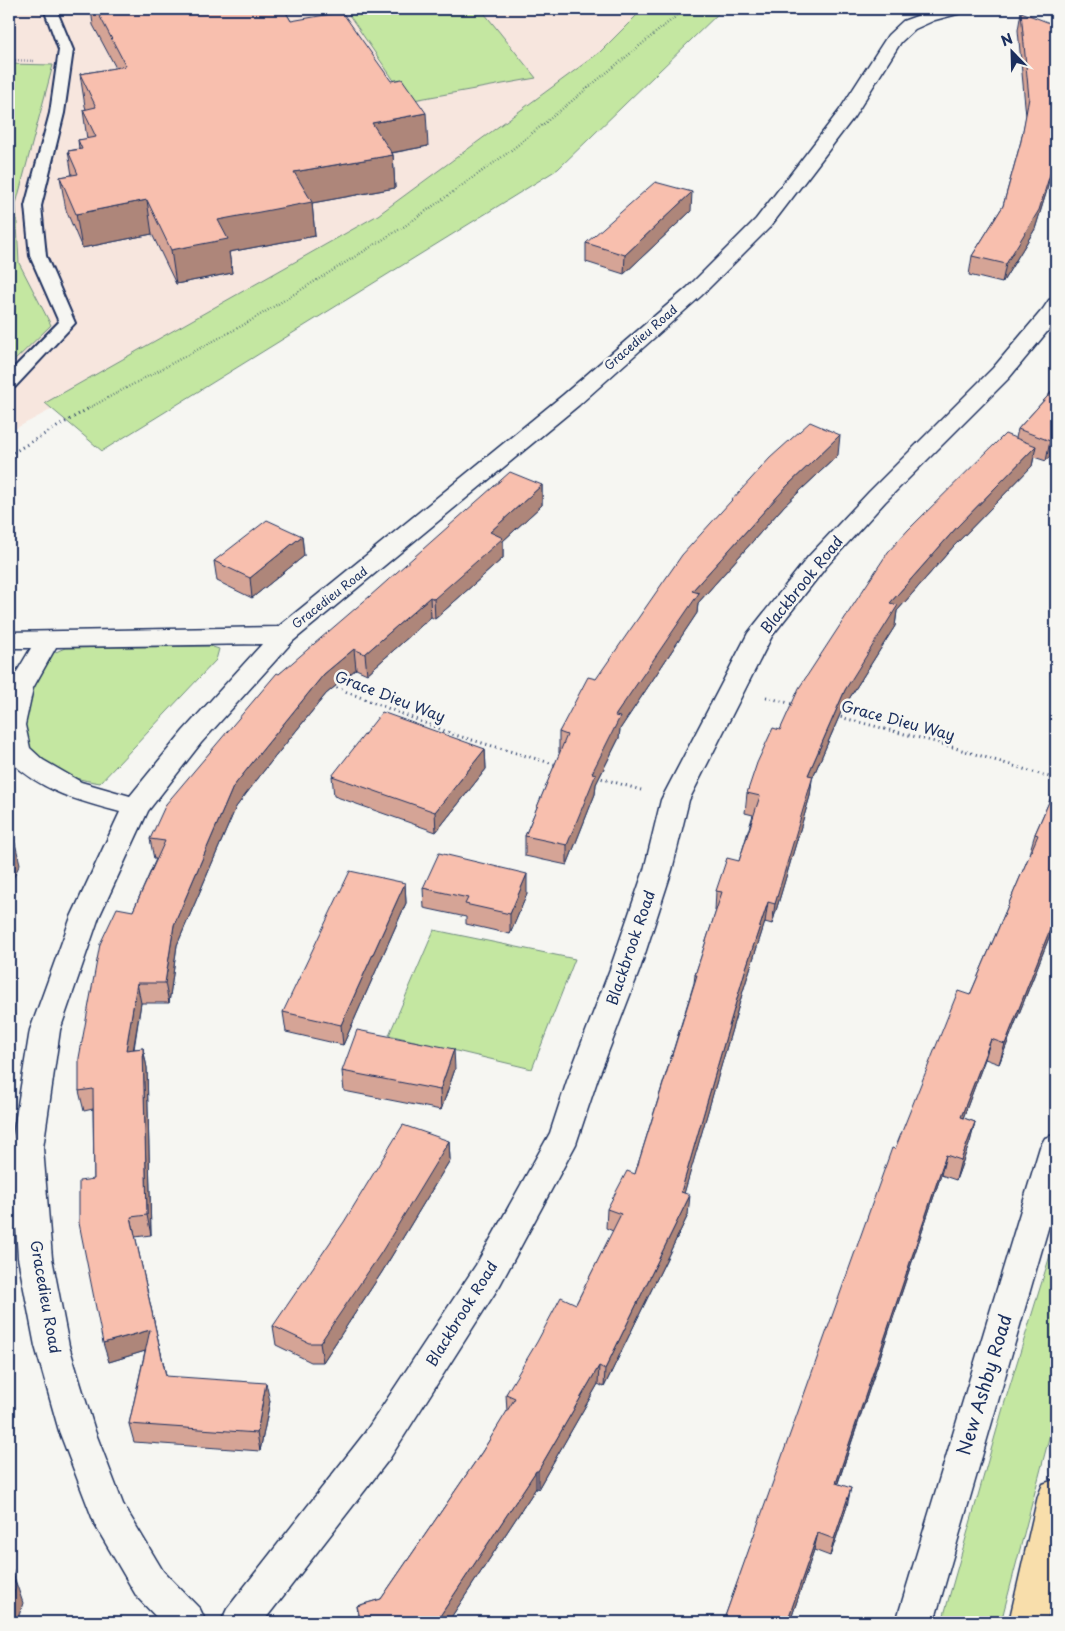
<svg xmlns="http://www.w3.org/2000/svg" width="1065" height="1631" font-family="'Playpen Sans',sans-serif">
<rect width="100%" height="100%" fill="#f6f6f2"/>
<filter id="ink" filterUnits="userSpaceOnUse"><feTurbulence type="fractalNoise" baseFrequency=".02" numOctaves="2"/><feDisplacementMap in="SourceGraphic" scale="10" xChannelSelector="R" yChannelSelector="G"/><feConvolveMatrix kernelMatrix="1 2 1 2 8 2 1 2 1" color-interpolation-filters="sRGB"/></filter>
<g filter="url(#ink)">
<path fill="#f7e6de" d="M 9,9 L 659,9 L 512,131 L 252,303 L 9,432 Z"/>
<path fill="#c4e7a1" stroke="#708b80" d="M 345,9 L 481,9 L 536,78 L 408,101 Z
M 643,9 L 723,9 L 558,169 L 102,451 L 45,403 L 378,215 L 600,52 Z
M 9,64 L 53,65 L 16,204 L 19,263 L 51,325 L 9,366 Z
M 210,646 L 219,649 L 216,660 L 100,783 C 64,777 21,767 23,720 C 23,714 22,706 24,701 C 29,686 43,668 51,654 L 65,648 Z
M 434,930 L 575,959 L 532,1069 L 389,1035 Z
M 1056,1236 L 1056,1411 L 1001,1622 L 942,1622 L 1003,1408 Z"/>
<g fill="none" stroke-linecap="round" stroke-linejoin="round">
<defs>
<path id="lane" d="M 44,9 L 56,9 L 73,50 L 64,113 L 41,206 L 46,256 L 75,323 L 15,387 L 9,388 L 9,373 L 59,322 L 30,256 L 25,206 L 50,113 L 59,50 Z"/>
<path id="street" d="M 936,9 L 964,9 L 961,13 L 935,20 L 915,29 L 901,42 L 854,117 L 770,227 L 701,296 L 579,405 L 293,641 L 201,743 L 148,811 L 99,917 L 60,1030 L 43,1148 L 52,1258 L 69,1346 L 95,1431 L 123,1504 L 163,1571 L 200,1609 L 206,1622 L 161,1622 L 137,1597 L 95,1525 L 59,1431 L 35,1346 L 18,1258 L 11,1148 L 30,1030 L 71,917 L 120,812 C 76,800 43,792 9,760 L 9,685 L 31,648 L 9,648 L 9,632 L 278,627 L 563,395 L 687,288 L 756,219 L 839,111 L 888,35 L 903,21 ZM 262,644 L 183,731 L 130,796 L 81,782 L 43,760 L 30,748 L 25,725 L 33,688 L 56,647 Z
M 1056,298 L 1056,321 L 1009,378 L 885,502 L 826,567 L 772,636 L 689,800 L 672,870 L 640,969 L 597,1081 L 576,1144 L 500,1285 L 390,1458 L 263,1622 L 221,1622 L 227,1609 L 364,1434 L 476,1265 L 550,1133 L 567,1081 L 610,969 L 644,870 L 661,800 L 748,633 L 808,557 L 869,492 L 993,368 L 1043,309 L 1049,300 Z
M 1056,1134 L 1056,1201 L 934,1622 L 896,1622 L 1040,1147 L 1045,1138 Z"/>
<path id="primary" d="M 1056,1479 L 1056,1579 L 1047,1622 L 1009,1622 L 1038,1496 L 1043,1484 Z"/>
</defs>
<use href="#lane" stroke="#1b2f5e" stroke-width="4"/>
<use href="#street" stroke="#1b2f5e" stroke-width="3"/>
<use href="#primary" stroke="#1b2f5e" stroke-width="3"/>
<path stroke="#1b2f5e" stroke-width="2.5" stroke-dasharray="0.5 2.5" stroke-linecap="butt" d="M 9,60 L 36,61
M 89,408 L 247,323 L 405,226 L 509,152 L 685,9"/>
<path stroke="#1b2f5e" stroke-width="3" stroke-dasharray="1 4" stroke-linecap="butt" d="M 9,455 L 91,407
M 332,686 L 455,735 L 557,765
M 766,697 L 796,705
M 836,716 L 939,743 L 1056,779
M 597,777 L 641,790"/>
<use href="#lane" fill="#f6f6f2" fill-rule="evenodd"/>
<use href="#street" fill="#f6f6f2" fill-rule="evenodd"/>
<use href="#primary" fill="#f8deab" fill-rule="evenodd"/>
</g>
<path fill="#d5a496" stroke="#1b2f5e" d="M 91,9 L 284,9 L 291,21 L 428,146 L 392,153 L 393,155 L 395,188 L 312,203 L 315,236 L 229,252 L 232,273 L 176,284 L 152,234 L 82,248 L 66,210 L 60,177 L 72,175 L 68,151 L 79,149 L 78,140 L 87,139 L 83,110 L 86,109 L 85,106 L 80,74 L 116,68 L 93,25 Z
M 1021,12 L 1047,190 L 1035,229 L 1002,283 L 969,275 L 972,256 L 1003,206 L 1021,141 L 1026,116 L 1018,30 Z
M 691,211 L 624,274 L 586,262 L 586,243 Z
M 1056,387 L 1056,450 L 1046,461 L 1034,457 L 1032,466 L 953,547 L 897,611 L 895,626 L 842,710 L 812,779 L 810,796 L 772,924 L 765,922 L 743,991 L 684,1193 L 688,1215 L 604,1387 L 598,1384 L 538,1489 L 536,1488 L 448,1622 L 359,1622 L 357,1606 L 381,1599 L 482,1452 L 507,1412 L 506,1394 L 576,1304 L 613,1231 L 606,1228 L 607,1209 L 635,1174 L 694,983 L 695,975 L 716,911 L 715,911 L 716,891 L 739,861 L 753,815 L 745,813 L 747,793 L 780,730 L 1016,438 L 1018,429 Z
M 838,455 L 784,506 L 698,603 L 697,613 L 620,729 L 619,738 L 596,784 L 595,794 L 567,865 L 525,856 L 525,836 L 560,753 L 559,753 L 559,732 L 596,679 Z
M 542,485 L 542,505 L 503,541 L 503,558 L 435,619 L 431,617 L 367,674 L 356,669 L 326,694 L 266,768 L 236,807 L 177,945 L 169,1003 L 141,1003 L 134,1049 L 143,1048 L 147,1068 L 151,1235 L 135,1237 L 166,1376 L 270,1401 L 260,1451 L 134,1442 L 129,1424 L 145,1351 L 109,1362 L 94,1179 L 93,1109 L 84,1111 L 79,1091 L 133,911 L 156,859 L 154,859 L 150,839 L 279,674 Z
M 302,536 L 304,556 L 252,598 L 217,581 L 214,561 Z
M 485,749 L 486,769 L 436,832 L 334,796 L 332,776 Z
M 1056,786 L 1056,920 L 999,1064 L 985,1059 L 963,1118 L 975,1122 L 970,1142 L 956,1180 L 941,1175 L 838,1483 L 847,1506 L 830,1556 L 814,1550 L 790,1622 L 723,1622 L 895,1149 L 970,995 L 1030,854 L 1029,854 L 1035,834 Z
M 405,883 L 406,903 L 343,1045 L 286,1032 L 283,1012 Z
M 423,888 L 527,894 L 510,934 L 466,924 L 466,917 L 424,908 Z
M 455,1069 L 441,1110 L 344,1091 L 342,1071 Z
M 449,1141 L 450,1160 L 382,1272 L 323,1362 L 311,1362 L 276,1345 L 273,1326 Z"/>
<path fill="#ae867a" stroke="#1b2f5e" d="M 426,113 L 428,146 L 374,156 L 372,123 Z
M 1055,152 L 1047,190 L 1035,229 L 1002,283 L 1006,264 Z
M 393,155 L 395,188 L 312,203 L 315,236 L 229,252 L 232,273 L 176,284 L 171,250 L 294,172 Z
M 692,192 L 691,211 L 624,274 L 625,255 Z
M 147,200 L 152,234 L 82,248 L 76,214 Z
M 840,435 L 838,455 L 784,506 L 698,603 L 697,613 L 620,729 L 619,738 L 596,784 L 595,794 L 567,865 L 567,845 L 592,773 L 615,716 L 692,591 L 787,486 Z
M 1056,435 L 1056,450 L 1046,461 L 1050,441 Z
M 1036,446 L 1032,466 L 953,547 L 897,611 L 895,626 L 842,710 L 812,779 L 810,796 L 772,924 L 775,904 L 808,775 L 845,690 L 890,603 L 957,527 Z
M 542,485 L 542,505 L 503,541 L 503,558 L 435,619 L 434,599 L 490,532 Z
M 302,536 L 304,556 L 252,598 L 250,578 Z
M 430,597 L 431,617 L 367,674 L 365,654 Z
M 354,649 L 356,669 L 326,694 L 266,768 L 236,807 L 177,945 L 169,1003 L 165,983 L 174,925 L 233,787 L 264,748 L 324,674 Z
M 485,749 L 486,769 L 436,832 L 435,812 Z
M 15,843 L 20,864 L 9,887 L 9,856 Z
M 527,874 L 527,894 L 510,934 L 510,914 Z
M 405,883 L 406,903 L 343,1045 L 341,1025 Z
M 768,902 L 765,922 L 743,991 L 679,1211 L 681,1192 L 745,971 Z
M 1056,914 L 1056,920 L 999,1064 L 1005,1044 Z
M 137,983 L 141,1003 L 130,1070 L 126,1050 Z
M 991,1039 L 985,1059 L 956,1137 L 961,1117 Z
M 143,1048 L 147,1068 L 151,1235 L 147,1215 Z
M 454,1049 L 455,1069 L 441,1110 L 440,1090 Z
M 975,1122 L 970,1142 L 956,1180 L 961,1160 Z
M 449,1141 L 450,1160 L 382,1272 L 323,1362 L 320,1343 Z
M 946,1155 L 941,1175 L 832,1500 L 836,1483 Z
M 690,1195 L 688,1215 L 604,1387 L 605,1369 Z
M 131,1217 L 135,1237 L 170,1394 L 166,1376 Z
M 150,1330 L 155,1348 L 109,1362 L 103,1343 Z
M 599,1366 L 598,1384 L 538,1489 L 538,1471 Z
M 266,1383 L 270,1401 L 260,1451 L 257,1433 Z
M 536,1471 L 536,1488 L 448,1622 L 436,1622 Z
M 851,1488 L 847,1506 L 830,1556 L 834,1539 Z
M 818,1533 L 814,1550 L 790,1622 L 787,1622 Z
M 9,1562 L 23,1603 L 17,1622 L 9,1622 Z"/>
<path fill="#f8bfae" stroke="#1b2f5e" d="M 96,9 L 284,9 L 291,21 L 342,12 L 391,81 L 402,79 L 426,113 L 372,123 L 393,155 L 294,172 L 312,202 L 218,220 L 228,239 L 171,250 L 147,200 L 76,214 L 60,177 L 78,174 L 68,151 L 82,149 L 78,140 L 96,137 L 83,110 L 96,107 L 80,74 L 126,66 Z
M 1021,12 L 1055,25 L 1056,31 L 1056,146 L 1051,171 L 1039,210 L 1006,264 L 972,256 L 1003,206 L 1021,141 L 1029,98 Z
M 655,182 L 692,192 L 625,255 L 586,243 Z
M 1056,387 L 1056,435 L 1050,441 L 1018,429 Z
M 810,422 L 840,435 L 787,486 L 692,591 L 699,593 L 615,716 L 620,717 L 592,773 L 596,774 L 567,845 L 525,836 L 567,735 L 559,732 L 588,677 L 596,679 L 682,555 L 770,458 Z
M 1005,434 L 1036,446 L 957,527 L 890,603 L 898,605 L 845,690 L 808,775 L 813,776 L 775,904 L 768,902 L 745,971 L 681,1192 L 690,1195 L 605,1369 L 599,1366 L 538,1471 L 536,1471 L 436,1622 L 361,1622 L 357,1606 L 381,1599 L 482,1452 L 515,1398 L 506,1394 L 537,1342 L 561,1297 L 576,1304 L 621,1214 L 607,1209 L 627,1171 L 635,1174 L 697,975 L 695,975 L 722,892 L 716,891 L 727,858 L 739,861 L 760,796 L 747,793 L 757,763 L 773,728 L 780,730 L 799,688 L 888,552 L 908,530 Z
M 510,472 L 542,485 L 490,532 L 503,538 L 434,599 L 430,597 L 365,654 L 354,649 L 324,674 L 264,748 L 233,787 L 174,925 L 165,983 L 137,983 L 126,1050 L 143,1048 L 147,1215 L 131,1217 L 166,1376 L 266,1383 L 257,1433 L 129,1424 L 150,1330 L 103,1343 L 79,1223 L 79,1181 L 94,1179 L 93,1089 L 79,1091 L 79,1058 L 100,944 L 117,908 L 133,911 L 165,841 L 150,839 L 166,804 L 277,673 L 279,674 L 370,596 Z
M 267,520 L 302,536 L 250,578 L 214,561 Z
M 382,712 L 485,749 L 435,812 L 332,776 Z
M 1056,786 L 1056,914 L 1005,1044 L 991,1039 L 961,1117 L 975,1122 L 961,1160 L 946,1155 L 836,1483 L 851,1488 L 834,1539 L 818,1533 L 787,1622 L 723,1622 L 892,1148 L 895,1149 L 958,991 L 970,995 L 1038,835 L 1035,834 Z
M 9,835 L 15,843 L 9,856 Z
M 439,853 L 527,874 L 510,914 L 465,904 L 468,898 L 423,888 Z
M 350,871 L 405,883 L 341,1025 L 283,1012 Z
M 357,1030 L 454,1049 L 440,1090 L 342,1071 Z
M 403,1125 L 449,1141 L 381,1253 L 320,1343 L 309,1343 L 273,1326 L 344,1222 Z
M 9,1565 L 16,1586 L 9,1610 Z"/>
</g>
<g text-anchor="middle" stroke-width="5" stroke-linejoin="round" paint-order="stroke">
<g font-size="12" fill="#1b2f5e" stroke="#f6f6f2">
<text transform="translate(641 338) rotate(-41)" y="4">Gracedieu Road</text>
<text transform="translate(330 598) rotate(-38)" y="4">Gracedieu Road</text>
</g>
<g font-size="15" fill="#1b2f5e" stroke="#f6f6f2">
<text transform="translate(802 585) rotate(-51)" y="5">Blackbrook Road</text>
<text transform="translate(390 697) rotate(21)" y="5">Grace Dieu Way</text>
<text transform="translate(898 721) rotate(15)" y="5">Grace Dieu Way</text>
<text transform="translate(631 948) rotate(-71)" y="5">Blackbrook Road</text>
<text transform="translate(45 1297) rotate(80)" y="5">Gracedieu Road</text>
<text transform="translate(462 1314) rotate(-58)" y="5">Blackbrook Road</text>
</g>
<g font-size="18" fill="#1b2f5e" stroke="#f6f6f2">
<text transform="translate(985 1385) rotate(-73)" y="6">New Ashby Road</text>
</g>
</g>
<rect width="1065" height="1631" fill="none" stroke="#f6f6f2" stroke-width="30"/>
<rect x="15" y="15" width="1035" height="1601" fill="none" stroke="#1b2f5e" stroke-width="2" filter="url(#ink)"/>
<g transform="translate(1012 52) rotate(337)" stroke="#f6f6f2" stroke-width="4" paint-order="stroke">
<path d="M0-4L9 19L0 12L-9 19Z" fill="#1b2f5e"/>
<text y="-8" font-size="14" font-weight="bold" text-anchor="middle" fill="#1b2f5e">N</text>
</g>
</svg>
